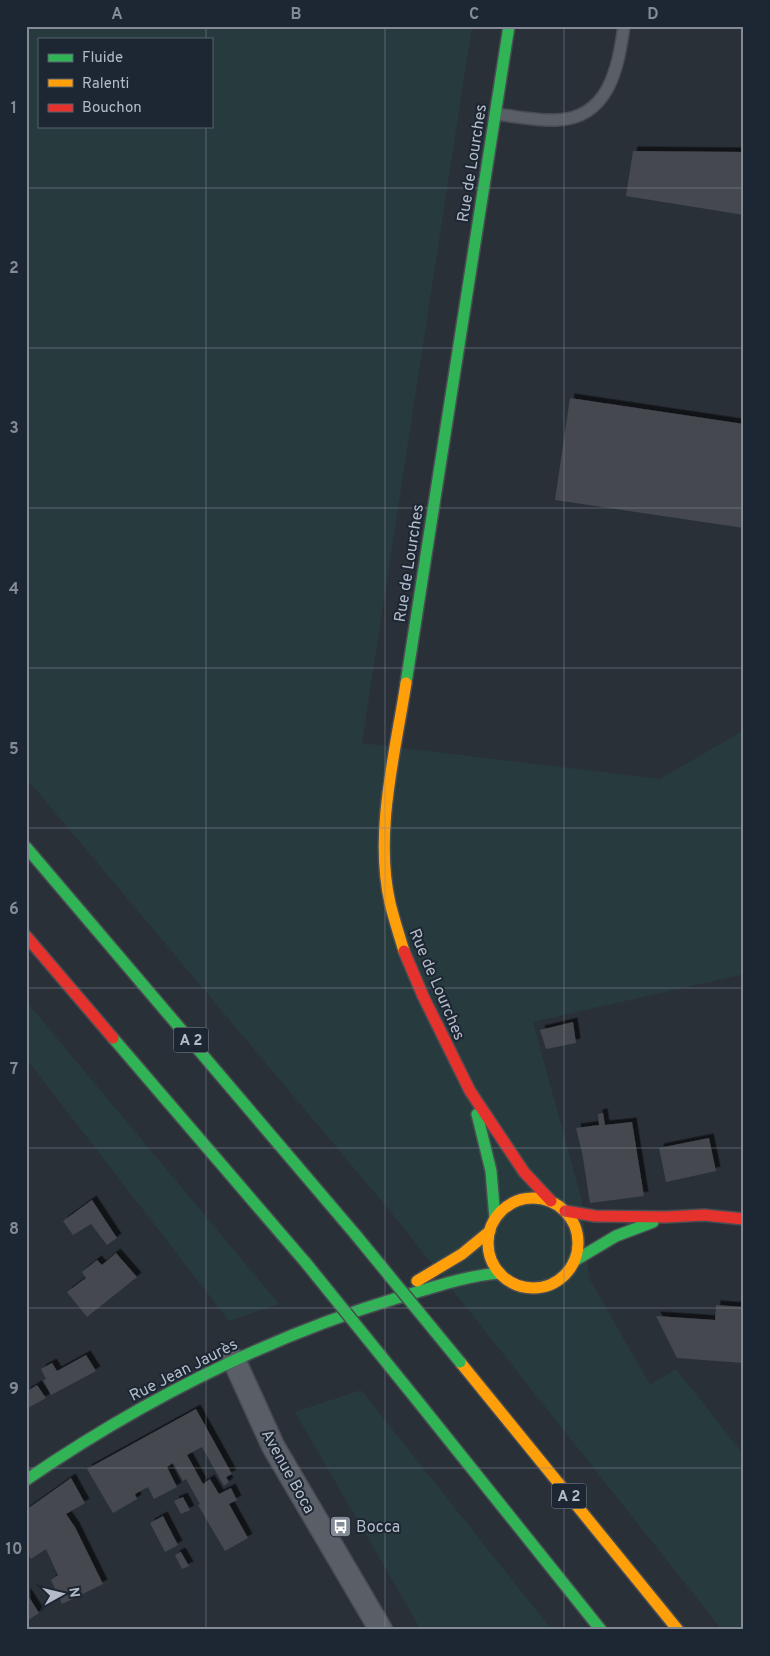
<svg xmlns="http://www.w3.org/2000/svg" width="770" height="1656" font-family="Overpass,sans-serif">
<defs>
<filter id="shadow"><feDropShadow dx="4.5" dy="-4.5" stdDeviation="0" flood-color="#0009"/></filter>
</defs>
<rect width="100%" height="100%" fill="#2a3038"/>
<path fill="#273a3e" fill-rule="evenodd" d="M 26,26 L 472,26 L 362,743 L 660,779 L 744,730 L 744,974 L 533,1022 L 582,1201 L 589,1278 L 650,1385 L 676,1369 L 744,1455 L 744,1630 L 722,1630 L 390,1211 L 26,778 ZM 39,39 L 211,39 L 211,126 L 39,126 Z
M 26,1001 L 279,1304 L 229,1321 L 28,1061 L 26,1062 Z
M 361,1390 L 552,1630 L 421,1630 L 295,1412 Z"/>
<path fill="#444950" filter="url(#shadow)" d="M 633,151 L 744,152 L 744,215 L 626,196 Z
M 570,398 L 744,424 L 744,528 L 555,500 Z
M 573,1022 L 576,1043 L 546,1049 L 540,1030 Z
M 603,1113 L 605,1125 L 632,1122 L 644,1196 L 590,1203 L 582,1152 L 576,1128 L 599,1125 L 598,1114 Z
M 709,1138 L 716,1171 L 666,1182 L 659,1148 Z
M 92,1200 L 117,1238 L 107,1245 L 91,1224 L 73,1235 L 63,1221 Z
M 116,1253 L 137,1277 L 87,1317 L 67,1292 L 86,1278 L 82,1272 L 97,1260 L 102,1265 Z
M 716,1305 L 744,1307 L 744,1363 L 677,1358 L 656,1316 L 715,1320 Z
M 86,1355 L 96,1371 L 51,1395 L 43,1380 L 46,1379 L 41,1369 L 52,1363 L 57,1371 Z
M 37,1385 L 46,1398 L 26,1409 L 26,1392 Z
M 196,1409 L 232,1474 L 226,1477 L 229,1482 L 224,1486 L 202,1447 L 187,1455 L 203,1484 L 210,1479 L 219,1494 L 231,1488 L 237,1500 L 229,1504 L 248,1538 L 225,1551 L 198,1505 L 200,1504 L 186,1479 L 183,1481 L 173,1463 L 167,1467 L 177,1487 L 154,1499 L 148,1487 L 135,1494 L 137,1499 L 113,1513 L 87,1469 Z
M 71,1478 L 85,1503 L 66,1514 L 75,1527 L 103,1584 L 62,1604 L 51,1580 L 58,1575 L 46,1549 L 31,1559 L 26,1552 L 26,1510 Z
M 183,1497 L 190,1510 L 181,1514 L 174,1501 Z
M 163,1516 L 178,1545 L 165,1552 L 150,1523 Z
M 181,1552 L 189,1566 L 182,1569 L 175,1555 Z
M 26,1592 L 39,1613 L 27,1621 L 26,1619 Z"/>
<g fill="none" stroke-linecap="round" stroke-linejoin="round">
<defs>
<path id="lane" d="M 495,114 C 515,116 536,121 557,120 C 609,118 618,68 624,26"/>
<path id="street" d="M 234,1360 L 273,1446 L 381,1630"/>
<path id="fast" d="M 406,683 L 509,26
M 26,847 L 355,1234
M 113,1038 L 306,1263
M 477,1114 L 491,1171 L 495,1219
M 574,1261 L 616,1236 L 653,1222
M 416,1399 L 601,1630
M 26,1480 C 140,1402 265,1338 397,1298 C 431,1288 464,1276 500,1273"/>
<path id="slow" d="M 404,951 C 399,935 394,919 390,903 C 374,833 395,754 406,683
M488 1243a45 45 0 1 1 90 0a45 45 0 1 1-90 0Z
M 417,1281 L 462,1254 L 490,1231
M 460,1362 L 678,1630"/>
<path id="jam" d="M 26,936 L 113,1038
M 404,951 L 423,996 L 470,1091 L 524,1172 L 551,1201
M 565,1211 L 595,1216 L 666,1217 L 704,1215 L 744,1219"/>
</defs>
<use href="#lane" stroke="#484c53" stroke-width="14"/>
<use href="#street" stroke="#484c53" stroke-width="25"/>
<use href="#fast" stroke="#484c53" stroke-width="14"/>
<use href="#slow" stroke="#484c53" stroke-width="14"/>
<use href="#jam" stroke="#484c53" stroke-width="14"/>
<use href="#lane" stroke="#5a5e66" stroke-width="11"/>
<use href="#street" stroke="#5a5e66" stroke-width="22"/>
<use href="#fast" stroke="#30b455" stroke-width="11"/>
<use href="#slow" stroke="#ff9f0a" stroke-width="11"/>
<use href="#jam" stroke="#e5322d" stroke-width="11"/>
<defs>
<path id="fast-bridge" d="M 355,1234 L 460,1362
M 306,1263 L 416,1399"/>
</defs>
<use href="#fast-bridge" stroke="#474c53" stroke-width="14" stroke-linecap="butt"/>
<use href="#fast-bridge" stroke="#30b455" stroke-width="11"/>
</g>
<path fill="none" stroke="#848b96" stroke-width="1" stroke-opacity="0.55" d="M 206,26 L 206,39M 385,26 L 385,1630M 564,26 L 564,1630M 206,126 L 206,1630M 26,188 L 744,188M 26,348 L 744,348M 26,508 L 744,508M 26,668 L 744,668M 26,828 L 744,828M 26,988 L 744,988M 26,1148 L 744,1148M 26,1308 L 744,1308M 26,1468 L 744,1468"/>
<defs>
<symbol id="bus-square" viewBox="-11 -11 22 22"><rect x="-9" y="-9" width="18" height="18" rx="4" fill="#848b96" stroke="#1d2633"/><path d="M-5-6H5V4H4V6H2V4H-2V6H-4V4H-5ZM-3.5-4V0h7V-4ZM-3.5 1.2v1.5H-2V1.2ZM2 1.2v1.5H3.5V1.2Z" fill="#fff"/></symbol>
</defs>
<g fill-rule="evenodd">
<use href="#bus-square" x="328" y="1514" width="25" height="25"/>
</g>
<g text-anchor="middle" stroke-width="4" stroke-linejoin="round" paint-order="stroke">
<g fill="#1d2633" stroke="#878f9c" stroke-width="1">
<rect x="173.5" y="1027.5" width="35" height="25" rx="4"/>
<rect x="551.5" y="1483.5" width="35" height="25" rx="4"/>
</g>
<g font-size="15" font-weight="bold" fill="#b4bcc9">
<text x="191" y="1045">A 2</text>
<text x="569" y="1501">A 2</text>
</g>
<g font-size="16" fill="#b4bcc9" stroke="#1d2633">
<text transform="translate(471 163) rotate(-81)" y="6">Rue de Lourches</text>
<text transform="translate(408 563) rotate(-81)" y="6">Rue de Lourches</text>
<text transform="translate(438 984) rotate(67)" y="6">Rue de Lourches</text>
<text transform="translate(183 1369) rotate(-27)" y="6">Rue Jean Jaurès</text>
<text transform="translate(289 1471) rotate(61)" y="6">Avenue Boca</text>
</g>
<g font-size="16" fill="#b4bcc9" stroke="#1d2633" text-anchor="start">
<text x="356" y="1532">Bocca</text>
</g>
</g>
<rect width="770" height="1656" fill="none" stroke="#1d2633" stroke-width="55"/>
<rect x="38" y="38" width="175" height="90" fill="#1d2633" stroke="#59626f"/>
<rect x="48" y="54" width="25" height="8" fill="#30b455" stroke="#59626f"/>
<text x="82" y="62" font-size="15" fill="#b4bcc9">Fluide</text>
<rect x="48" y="79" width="25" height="8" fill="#ff9f0a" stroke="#59626f"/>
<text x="82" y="88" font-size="15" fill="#b4bcc9">Ralenti</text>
<rect x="48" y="104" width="25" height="8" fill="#e5322d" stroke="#59626f"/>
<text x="82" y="112" font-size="15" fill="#b4bcc9">Bouchon</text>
<g transform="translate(62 1594) rotate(82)" stroke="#1d2633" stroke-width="4" paint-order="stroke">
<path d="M0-4L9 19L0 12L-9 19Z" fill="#b4bcc9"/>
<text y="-8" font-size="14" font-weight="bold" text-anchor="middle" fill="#b4bcc9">N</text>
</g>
<rect x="28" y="28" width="714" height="1600" fill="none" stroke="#848b96" stroke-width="2"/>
<g font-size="16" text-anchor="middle" font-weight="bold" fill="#848b96">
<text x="117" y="19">A</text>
<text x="296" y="19">B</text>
<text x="474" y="19">C</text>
<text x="653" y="19">D</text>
<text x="14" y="113">1</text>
<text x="14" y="273">2</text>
<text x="14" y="433">3</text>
<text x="14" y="594">4</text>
<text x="14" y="754">5</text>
<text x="14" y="914">6</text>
<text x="14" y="1074">7</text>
<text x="14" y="1234">8</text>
<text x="14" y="1394">9</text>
<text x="14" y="1554">10</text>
</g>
</svg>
